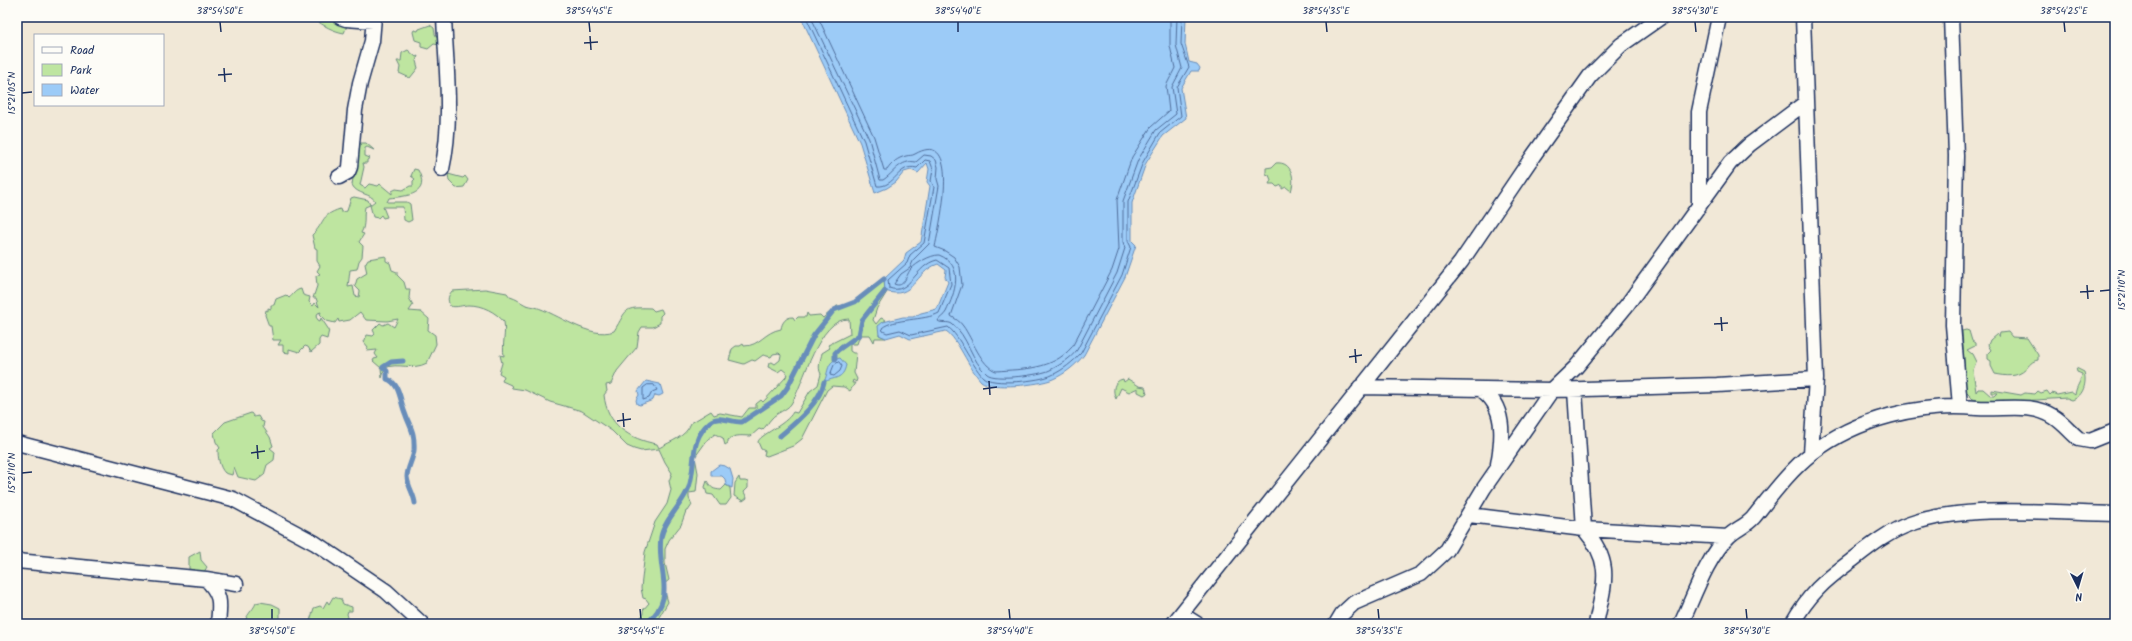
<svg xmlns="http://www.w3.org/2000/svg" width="2132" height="641" font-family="Kalam,sans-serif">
<rect width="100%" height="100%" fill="#f1e8d7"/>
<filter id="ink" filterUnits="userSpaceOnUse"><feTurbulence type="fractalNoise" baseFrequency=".025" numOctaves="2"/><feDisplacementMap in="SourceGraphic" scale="8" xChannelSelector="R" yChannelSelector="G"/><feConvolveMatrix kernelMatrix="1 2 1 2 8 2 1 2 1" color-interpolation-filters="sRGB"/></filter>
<g filter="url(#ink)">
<path fill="#bee5a0" stroke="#6c8a7f" d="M 314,17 C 327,17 337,23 349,26 L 347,26 L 344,33 C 333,31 324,26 314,19 Z
M 430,25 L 434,28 L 435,34 L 439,41 L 439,45 L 434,44 L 428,49 L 421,47 L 421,42 L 415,40 L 413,32 L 414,30 L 418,31 L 419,29 Z
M 408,50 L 416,57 L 418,56 L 416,61 L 418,68 L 410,78 L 399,73 L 400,67 L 397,61 L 401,61 L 402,53 Z
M 361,143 L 366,143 L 374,150 L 367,147 L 365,148 L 365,156 L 370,158 L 367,160 L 367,163 L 363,163 L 364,167 L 360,185 L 365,188 L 369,184 L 378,186 L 380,184 L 392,194 L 392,191 L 396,189 L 403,190 L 410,186 L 413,186 L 413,181 L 415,179 L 411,176 L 414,169 L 418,170 C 431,195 407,196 389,198 L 387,202 L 407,202 L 410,204 L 412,220 L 408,222 L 404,220 L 403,207 L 383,207 L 387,217 L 383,218 L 381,215 L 378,218 L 373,217 L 370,205 L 365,207 C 363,216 366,225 361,233 L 364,234 L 359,242 L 363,246 L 362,257 L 359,261 L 357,269 L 350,270 L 348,287 L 353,286 L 355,296 L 359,297 L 360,291 L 355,286 L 357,279 L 367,273 L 365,264 L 368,259 L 386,256 L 386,261 L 390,263 L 392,270 L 397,272 L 397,275 L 404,282 L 406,289 L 410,289 L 409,298 L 413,305 L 409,311 L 421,312 L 429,319 L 428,330 L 435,335 L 436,344 L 427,363 C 412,371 398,362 385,368 L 382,378 L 381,368 L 373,361 L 374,359 L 378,358 L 375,354 L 377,350 L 367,351 L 368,347 L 364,342 L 367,335 L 373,336 L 375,334 L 373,330 L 380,323 L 383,325 L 388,323 L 394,327 L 398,319 L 387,321 L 366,320 L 360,312 L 350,320 L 339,322 L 338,319 L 335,323 L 327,321 L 320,314 L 321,312 L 318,313 L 316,317 L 318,320 L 320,321 L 321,318 L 329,330 L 327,339 L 321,337 L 319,340 L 319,345 L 311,352 L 308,347 L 305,346 L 299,352 L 289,349 L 289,353 L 283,352 L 283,345 L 278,345 L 281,340 L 273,340 L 271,326 L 269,326 L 265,315 L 266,310 L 268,311 L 268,308 L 271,309 L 271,305 L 274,305 L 276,299 L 286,295 L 289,298 C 293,295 295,290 301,289 L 303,295 L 310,297 L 309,302 L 313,306 L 315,303 L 319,307 L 316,298 L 313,298 L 317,286 L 316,276 L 320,274 L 317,271 L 320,266 L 317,261 L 317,249 L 315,248 L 312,235 C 326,222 319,216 340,209 L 341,212 L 347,211 L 351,198 L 354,197 L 368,200 L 370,205 L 375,201 C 371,193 357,195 352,185 L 358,144 Z
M 1276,163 C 1293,161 1295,181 1291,191 L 1286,187 L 1282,189 L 1282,185 L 1277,187 L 1274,184 L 1269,184 L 1271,180 L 1269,175 L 1266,174 L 1266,168 L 1272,167 Z
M 448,174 L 463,178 L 465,176 L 468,180 L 464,187 L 456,188 L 449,181 Z
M 884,279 L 885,291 L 887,292 L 877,308 L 873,320 L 876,324 L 881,318 L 886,320 L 883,322 L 879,335 L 886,338 L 875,338 L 874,342 L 870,335 L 860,335 L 857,344 L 850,344 L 850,351 L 853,353 L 856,353 L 854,373 L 857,379 L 856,382 L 853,380 L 852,383 L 855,383 L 850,391 L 844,387 L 832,386 L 827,390 L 802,439 L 793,446 L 767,456 L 764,455 L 765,451 L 761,449 L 758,442 C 759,435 786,425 793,412 L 797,413 L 810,391 L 818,385 L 821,374 C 817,367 821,359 822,353 L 830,348 L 828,345 L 850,334 L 849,319 C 818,318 804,384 791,404 C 787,410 776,413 772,418 C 768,422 766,427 762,430 L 759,429 L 751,436 C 743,436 735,434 728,440 L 728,443 L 725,445 L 723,438 L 715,434 L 708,439 L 695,457 L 698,473 L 696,492 L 689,493 L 689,498 L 692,505 L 688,511 L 686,511 L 681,525 L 669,540 L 665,549 L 665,563 L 669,580 L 663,585 L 668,602 L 655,624 L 623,624 L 639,621 L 643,614 L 643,610 L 649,603 L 646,599 L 643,598 L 641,588 L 645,552 L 655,522 L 667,504 L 671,490 L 669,481 L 672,473 L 665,462 L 659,449 L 641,451 L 634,449 L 627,446 L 612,431 L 582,411 L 550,402 L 525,390 L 512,388 L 511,385 L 502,381 L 504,376 L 499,373 L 502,363 L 500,355 L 504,356 C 502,344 506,334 504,322 C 496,312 482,305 469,305 C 462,305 457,308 450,306 C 447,299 448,296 452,291 L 485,289 L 507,293 L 510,297 C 517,299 520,302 526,305 C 529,306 532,306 535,307 C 557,313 590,340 614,331 C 628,309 622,307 651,308 L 654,311 L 661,309 L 663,313 L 660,316 L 660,323 L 653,327 L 642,327 L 639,332 L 637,347 L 617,371 L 611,384 L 606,385 L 607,391 L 604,395 C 607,425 629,439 657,444 L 659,448 C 671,441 686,437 691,423 L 711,411 L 714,415 L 720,413 L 742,417 L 749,408 L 756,408 L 756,404 L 761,400 L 763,402 L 786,377 L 787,373 L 782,369 L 778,372 L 768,367 L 769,363 L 772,362 L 775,364 L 780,360 L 781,355 L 779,353 L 773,354 L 771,357 L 763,355 L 755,361 L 752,360 L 744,364 L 729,360 L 732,349 L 736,346 L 740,346 L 743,344 L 744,346 C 760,346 764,332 781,329 C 782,322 786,317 793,317 L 795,320 L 798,317 L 806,317 L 807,313 L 809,316 L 820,315 L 823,318 L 837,306 L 847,305 L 860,298 Z
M 1966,330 L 1969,331 L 1972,341 L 1975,343 L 1975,346 L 1967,350 L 1972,354 L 1976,362 L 1973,370 L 1976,392 L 1978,389 L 1983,389 L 1991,396 L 1995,396 L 1998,393 L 1992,393 L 1992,390 L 2021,395 L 2025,393 L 2035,394 L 2038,391 L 2041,393 L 2047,391 L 2050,395 L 2052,393 L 2057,395 L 2071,392 L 2075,395 C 2076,386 2081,382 2082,374 L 2077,372 L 2076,368 L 2084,372 C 2087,382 2084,396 2072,400 L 2067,398 L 1989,403 L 1973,399 L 1966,392 L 1962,331 Z
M 2008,332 L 2012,337 L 2027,338 L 2038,355 L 2038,360 C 2032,361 2029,365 2026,369 C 2017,378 2006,376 1995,374 L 1991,366 L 1991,361 L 1988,359 L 1988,353 L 1991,350 L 1988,345 L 1990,340 L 1997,334 L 1999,337 L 2000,333 Z
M 1123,379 L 1124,382 L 1128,379 L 1139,386 L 1145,387 L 1147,393 L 1144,395 L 1138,392 L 1138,388 L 1129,392 L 1121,388 L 1116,399 C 1112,391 1113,381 1123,379 Z
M 251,413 L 254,417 L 258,416 L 261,421 L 264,422 L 263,427 L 270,437 L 273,446 L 270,448 L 275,452 L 274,460 L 267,465 L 264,475 L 256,481 L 238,477 L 234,467 L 232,475 L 225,473 C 219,467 218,457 218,450 L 220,448 L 216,442 L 214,433 L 225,422 Z
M 739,477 L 740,481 L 745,481 L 748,482 L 748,488 L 744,492 L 747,498 L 743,501 L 734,496 L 735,483 Z
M 707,481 C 712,489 713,489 721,490 L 726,485 L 730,488 L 731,498 L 726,505 L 720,505 L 713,495 L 707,494 L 705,487 Z
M 200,551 L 201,560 L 207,567 L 204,572 L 195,573 L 195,570 L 189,569 L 189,557 Z
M 333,597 L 341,599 L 343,604 L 352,607 L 352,611 L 348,611 L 347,614 L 348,617 L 347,620 L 361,624 L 309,624 L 314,608 L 320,606 L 323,608 L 327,601 L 329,604 Z
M 260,602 L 272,604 L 280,608 L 280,618 L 276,624 L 245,624 C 245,615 253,611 256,603 Z"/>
<path fill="#9ccbf7" stroke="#688dba" d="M 801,17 L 1186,17 L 1185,44 L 1189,62 L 1197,64 L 1200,68 L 1199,71 L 1191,71 L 1181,88 L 1186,118 L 1163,136 L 1146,163 L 1132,203 L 1132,241 L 1136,245 L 1125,277 L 1084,355 C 1076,365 1065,374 1053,379 C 1040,385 991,390 981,381 C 968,367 958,339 946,331 L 910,339 L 900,334 L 886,338 L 879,335 L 878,326 L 883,322 L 903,317 L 913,317 L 921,313 L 937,309 L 948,282 L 945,277 L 946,270 L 938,264 C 914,272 914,301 885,291 L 884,279 L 904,260 L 906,253 L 921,242 L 930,186 L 927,182 L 929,169 L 927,163 L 918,173 L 911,170 L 904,172 L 896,182 L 887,188 L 875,193 L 860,143 Z
M 840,358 L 846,365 C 843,380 834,377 824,382 C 829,372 826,361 840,358 Z
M 646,381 L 660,384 L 663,394 L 659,396 L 655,395 L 653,400 L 640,405 L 637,404 L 636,400 L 639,395 L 638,391 Z
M 719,465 L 725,466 L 730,469 L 733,479 L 732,488 L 726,485 L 725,479 L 722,476 L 711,476 L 711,471 Z"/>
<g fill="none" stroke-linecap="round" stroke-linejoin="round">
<path stroke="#4f6d9b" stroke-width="1" d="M 806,17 L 864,141 L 877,186 C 895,188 898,163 917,168 L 925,160 L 930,161 L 933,169 L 931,181 L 934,187 L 924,243 L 910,255 L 907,263 L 888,280 L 889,288 C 910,296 915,265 937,260 L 949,268 L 951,284 L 939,313 C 925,321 893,318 882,328 L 883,331 L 887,333 L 900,330 L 911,335 L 948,327 C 959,335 971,364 983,377 C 992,386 1041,381 1052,375 C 1063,370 1073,362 1081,353 L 1122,275 L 1131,247 L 1128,241 L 1128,202 L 1143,162 L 1160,133 L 1181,116 L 1177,87 L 1189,67 L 1181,44 L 1182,17
M 811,17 L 869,139 L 880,180 L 883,180 C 894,173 900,159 916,162 L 924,155 L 931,156 L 936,160 L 938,167 L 937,179 L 939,186 L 929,244 L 914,259 L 910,268 L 901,274 L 894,284 C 905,289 906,274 911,269 C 917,263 930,255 939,255 C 965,265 955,293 946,312 C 944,316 939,318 938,321 C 942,324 947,321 952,324 C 968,335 971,361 987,374 C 995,381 1041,375 1050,370 C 1060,365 1070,359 1077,350 L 1117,273 L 1125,248 L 1123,242 L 1123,201 L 1138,160 L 1156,130 L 1176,114 L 1172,87 L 1182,68 L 1176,45 L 1177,17
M 818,17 L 874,137 L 884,170 L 887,170 C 892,163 897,158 906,156 C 909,155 912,156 915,154 C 963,127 939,227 935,247 L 945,251 L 954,257 L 960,267 L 962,285 L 951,316 C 955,319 960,321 963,326 C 972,338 981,366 996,371 C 1024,369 1052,370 1072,347 L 1112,270 L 1119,249 L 1117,200 L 1132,157 L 1151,127 L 1169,111 L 1166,86 L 1175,68 L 1170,46 L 1170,17
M 839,362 L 842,366 L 840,371 L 834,376 L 830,375 L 834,365 Z
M 654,385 L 657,390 L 652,392 L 649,398 L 643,400 L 643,388 L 647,385 Z"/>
<path stroke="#688dba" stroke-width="5" d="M 835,359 L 835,353 L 838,350 L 859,335 L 862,320 L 885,291
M 403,361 L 391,362 L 383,367 L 387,371 L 387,379 C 400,383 400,401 405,413 C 410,428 415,431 414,450 C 413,460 407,468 407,477 C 408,487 414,494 415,503
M 780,436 C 795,423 820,403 824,382
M 646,624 C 679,595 656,573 661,537 C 664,520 683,504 689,487 C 697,463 688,441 710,422 C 719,414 732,423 742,422 L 781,396 L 787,388 L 814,335 L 834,310 L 855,302 L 884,279"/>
<defs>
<path id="minor" d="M 340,17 L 346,19 L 373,21
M 1803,17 L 1816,379 L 1811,453
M 1951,17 L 1956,156 L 1953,325 L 1960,406
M 442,169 C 453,120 446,67 444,17
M 339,177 L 348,172 L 350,167 L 355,110 L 360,83 L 372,41 L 374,17
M 1699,207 L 1699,112 L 1719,17
M 1360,387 L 1552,390 L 1717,385 L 1816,379
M 1480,389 C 1506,405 1503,438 1498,464
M 1575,390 L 1584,529 C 1614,564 1604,583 1596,624
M 17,443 L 233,499 L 315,543 L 386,591 L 422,624
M 1469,515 L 1584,529 L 1728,537
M 17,561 L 206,579 C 222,595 220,603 218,624
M 206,579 L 236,584
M 1181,614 L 1197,624
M 1173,624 L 1461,262 L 1533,156 L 1590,76 L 1621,45 L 1661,17
M 1336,624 L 1342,614 L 1354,603 L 1421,574 L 1447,550 L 1484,488 L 1552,390 L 1576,367 L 1627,305 L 1730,163 L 1749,145 L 1805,103
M 1681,624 C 1694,596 1707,557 1729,536 C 1736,529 1746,526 1753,518 C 1770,497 1790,470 1812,453 C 1857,418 1921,403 1977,408 C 2004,410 2030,402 2054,417 C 2064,423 2070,432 2079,439 L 2090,441 L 2115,431
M 1792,624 C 1809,594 1824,581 1851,561 C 1869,547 1889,531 1910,524 C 1967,504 2054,513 2115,514"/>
</defs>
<use href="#minor" stroke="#1b2f5e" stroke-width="17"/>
<use href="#minor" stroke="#fdfcf7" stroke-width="14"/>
</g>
</g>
<path fill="none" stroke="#1b2f5e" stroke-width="1.5" d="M 220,22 L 221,32M 589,22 L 590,32M 958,22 L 958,32M 1326,22 L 1327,32M 1695,22 L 1696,32M 2064,22 L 2065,32M 590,36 L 591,50M 584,43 L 598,42M 224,68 L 225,82M 218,75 L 232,74M 22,93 L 32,92M 2087,285 L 2088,299M 2100,291 L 2110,290M 2080,292 L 2094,291M 1721,317 L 1722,331M 1714,324 L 1728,323M 1355,349 L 1356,363M 1349,357 L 1362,355M 989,381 L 990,395M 983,389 L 997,387M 623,413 L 624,427M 617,421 L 631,419M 257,445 L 258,459M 251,453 L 265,451M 22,473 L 32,472M 272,609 L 272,619M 640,609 L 641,619M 1009,609 L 1010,619M 1378,609 L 1379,619M 1746,609 L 1747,619"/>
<rect width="2132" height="641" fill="none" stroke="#fdfcf7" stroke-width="44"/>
<rect x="34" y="34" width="130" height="72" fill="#fdfcf7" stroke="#a3aaba"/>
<rect x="42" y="47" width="20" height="6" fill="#fdfcf7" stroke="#a3aaba"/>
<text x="70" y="54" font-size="12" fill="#1b2f5e">Road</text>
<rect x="42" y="64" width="20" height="12" fill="#bee5a0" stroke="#a3aaba"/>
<text x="70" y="74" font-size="12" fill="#1b2f5e">Park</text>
<rect x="42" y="84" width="20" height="12" fill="#9ccbf7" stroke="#a3aaba"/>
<text x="70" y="94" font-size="12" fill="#1b2f5e">Water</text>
<g transform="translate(2078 587) rotate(175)" stroke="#fdfcf7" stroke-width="3" paint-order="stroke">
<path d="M0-3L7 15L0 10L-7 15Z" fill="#1b2f5e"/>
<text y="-6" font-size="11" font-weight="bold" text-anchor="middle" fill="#1b2f5e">N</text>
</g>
<rect x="22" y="22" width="2088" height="597" fill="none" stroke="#1b2f5e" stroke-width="1.5"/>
<g font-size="10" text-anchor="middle" fill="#1b2f5e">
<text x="220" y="14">38°54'50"E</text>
<text x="589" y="14">38°54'45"E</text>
<text x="958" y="14">38°54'40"E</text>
<text x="1326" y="14">38°54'35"E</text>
<text x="1695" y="14">38°54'30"E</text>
<text x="2064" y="14">38°54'25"E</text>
<text transform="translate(11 93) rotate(-90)" y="4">15°21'05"N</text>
<text transform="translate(2121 290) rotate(-90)" y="4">15°21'10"N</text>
<text transform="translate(11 473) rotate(-90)" y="4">15°21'10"N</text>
<text x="272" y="634">38°54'50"E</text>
<text x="641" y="634">38°54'45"E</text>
<text x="1010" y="634">38°54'40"E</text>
<text x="1379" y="634">38°54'35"E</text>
<text x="1747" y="634">38°54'30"E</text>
</g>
</svg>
